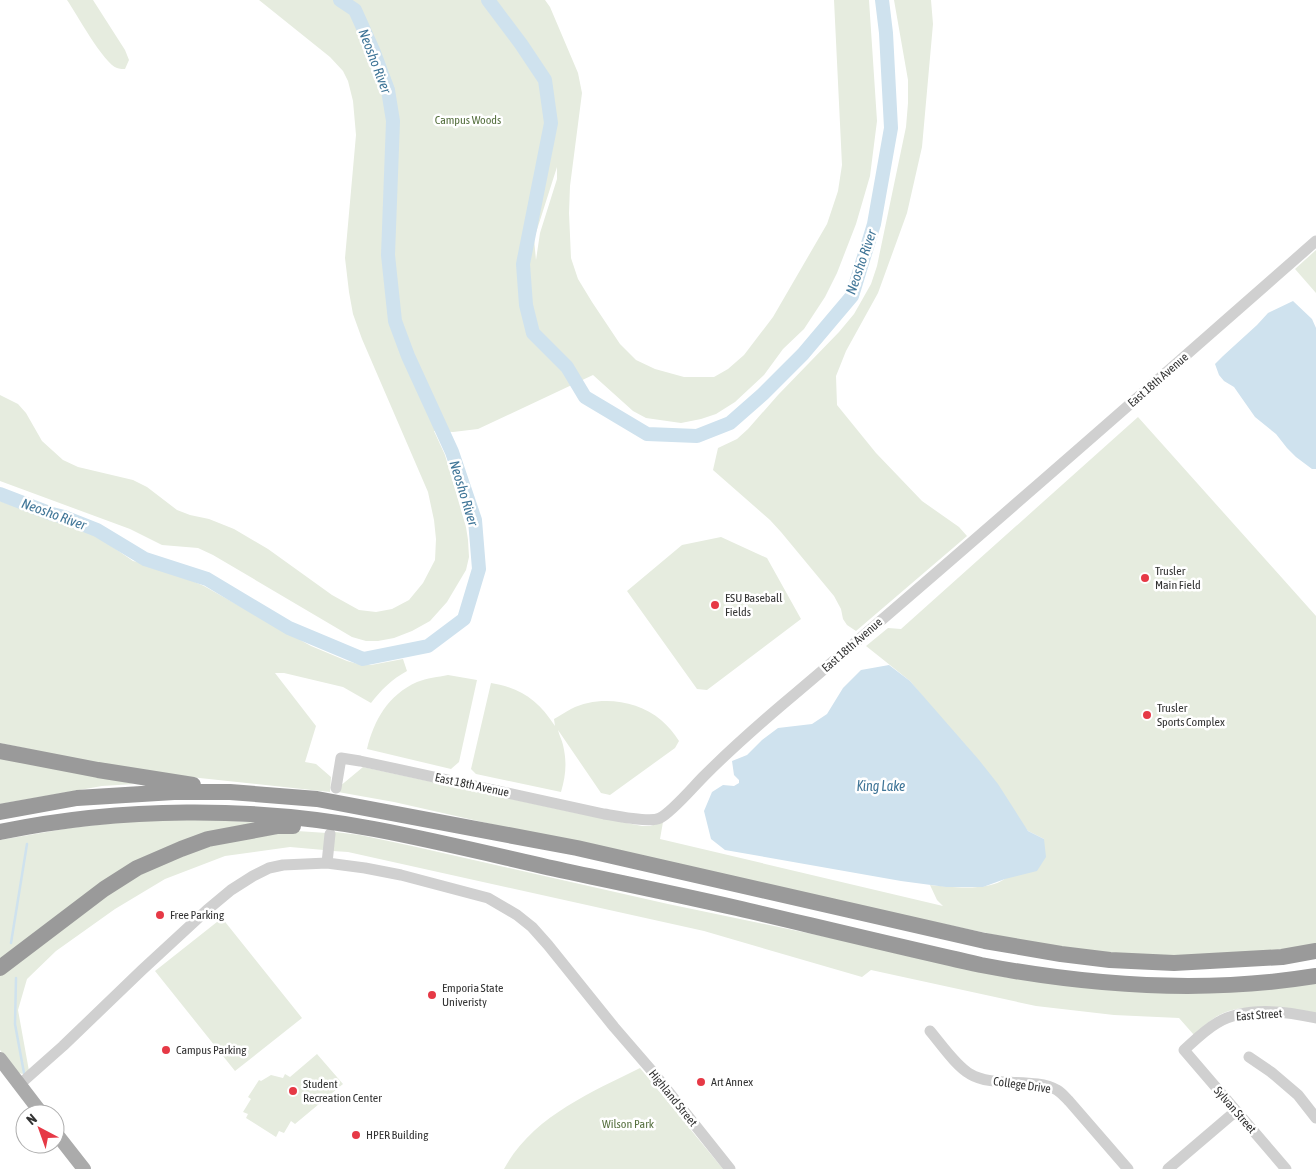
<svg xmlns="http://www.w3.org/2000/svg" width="1316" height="1169" font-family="'Asap Condensed',sans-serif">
<rect width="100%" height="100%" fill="#fff"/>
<path fill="#e6ecdf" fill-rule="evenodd" d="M 67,0 L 93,0 L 125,50 L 129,60 L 125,69 C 124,69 119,69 117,68 C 104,64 76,13 67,0 Z
M 259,0 L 545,0 L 550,7 L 578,73 L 582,93 L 570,186 L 569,213 L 571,258 L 578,279 L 592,302 L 620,344 L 636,360 L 655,369 L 684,377 L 714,377 L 728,369 L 744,355 L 773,317 L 827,224 L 838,191 L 842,165 L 834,0 L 869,0 L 877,121 L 870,176 L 856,224 L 837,273 L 825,297 L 804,329 L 783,349 L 764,375 L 735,402 L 716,414 L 701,419 L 681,423 L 646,418 L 633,411 L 593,375 L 478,429 L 453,432 L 434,431 L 445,455 L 466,527 L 468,540 L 469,557 L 466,570 L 447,602 L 430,621 L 412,631 L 394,638 L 378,641 L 366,641 L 352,637 L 213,555 L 198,548 L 162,545 L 130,529 L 0,481 L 0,395 L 18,404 L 26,413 L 42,441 L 63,460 L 78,467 L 133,480 L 147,487 L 177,510 L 190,515 L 209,519 L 234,529 L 268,549 L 332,595 L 359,610 L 376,612 L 392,609 L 409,600 L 423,583 L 435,560 L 436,539 L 434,520 L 428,492 L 362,339 L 353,314 L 349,292 L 345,258 L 356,135 L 353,101 L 348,81 L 343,71 L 330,57 ZM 557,167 L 557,179 L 540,233 L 536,260 L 534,239 Z
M 894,0 L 931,0 L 933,24 L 922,147 L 907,213 L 878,293 L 846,351 L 836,376 L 837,405 L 876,453 L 922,501 L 959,527 L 967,536 L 856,631 L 847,625 L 843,619 L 841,609 L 834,596 L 781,532 L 770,520 L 713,470 L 718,448 L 737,439 L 748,429 L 778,395 L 839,332 L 854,314 L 862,300 L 871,284 L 877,266 L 906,127 L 908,103 L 908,80 Z
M 1316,250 L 1316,293 L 1295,269 Z
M 1138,417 L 1316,616 L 1316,946 L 1224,955 L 1144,956 L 1047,946 L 775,888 L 394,802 L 338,792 L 339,787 L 363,767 L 576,813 L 642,826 L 650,826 L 663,822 L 660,839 L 943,906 L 937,900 L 930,885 C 952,887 988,892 1006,878 C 1019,867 1032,851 1044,839 L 1028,831 L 934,710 L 910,681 L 866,646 L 888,628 L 901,629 Z
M 0,501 L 91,534 L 107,543 L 133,561 L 146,564 L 183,577 L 204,586 L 311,646 L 347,661 L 358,664 L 371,665 L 403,659 L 407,671 C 392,679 381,690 371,703 L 343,687 L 284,673 L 275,673 L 316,726 L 305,762 L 316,764 L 331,777 L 330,792 L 162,774 L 120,768 L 0,743 Z
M 721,537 L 767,558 L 801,619 L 707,690 L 697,689 L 627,591 L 682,545 Z
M 448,675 L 477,680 L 459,762 L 451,769 L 367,749 C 374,720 388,695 417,682 C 427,678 438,677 448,675 Z
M 491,683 C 521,688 538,700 555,726 L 554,719 C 560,716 565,712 571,709 C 599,695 637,700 661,720 C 668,726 674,733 679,741 L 675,748 L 610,795 L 601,793 L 558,730 C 559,735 562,740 563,745 C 567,762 566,775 561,792 L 476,774 L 471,769 Z
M 0,754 L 134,784 L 102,786 L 0,804 Z
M 200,819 L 266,823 L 176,847 L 0,963 L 0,840 L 70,828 L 133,821 Z
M 297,831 L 327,833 L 324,850 L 290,847 L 225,856 L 165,879 L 115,909 L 56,951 L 27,979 L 18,1010 L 29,1071 L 22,1074 L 17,1072 L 0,1050 L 0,973 L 132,877 L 214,843 Z
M 335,832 L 360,835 L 412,846 L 668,904 L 836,939 L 1009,978 L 1316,983 L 1316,1014 L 1242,1008 C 1218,1012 1211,1020 1194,1035 L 1179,1018 L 1114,1015 L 1036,1006 L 871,970 L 862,977 L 704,931 L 348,852 L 333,851 Z
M 222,918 L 302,1018 L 235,1071 L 155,971 Z
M 317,1054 L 343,1084 L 295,1124 L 291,1121 L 284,1133 L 279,1131 L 276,1137 L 246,1118 L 248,1114 L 243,1112 L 251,1099 L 248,1097 L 259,1080 L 261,1081 L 271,1075 L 283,1078 L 285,1074 L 290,1077 Z
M 640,1068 L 723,1169 L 504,1169 C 532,1117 590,1093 640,1068 Z"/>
<path fill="#cfe2ee" d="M 1293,301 L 1312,319 L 1316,328 L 1316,469 L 1312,469 L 1296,457 L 1287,448 L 1276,434 L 1255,417 L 1234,387 L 1224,381 L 1219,375 L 1215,364 L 1223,356 L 1257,325 L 1268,313 Z
M 889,665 L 910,681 L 979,760 L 998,784 L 1028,831 L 1044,839 L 1046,857 L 1037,871 L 1005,879 L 983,887 L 946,887 L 901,881 L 725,850 L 711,839 L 704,811 L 712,792 L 723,785 L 734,786 L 739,783 L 739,780 L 734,775 L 732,761 L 747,755 L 762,740 L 778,728 L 812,724 L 827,714 L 843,688 L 861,670 Z"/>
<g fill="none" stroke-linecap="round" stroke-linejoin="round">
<path stroke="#cfe2ee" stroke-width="2.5" d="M 11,943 L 27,844
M 16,978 L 15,1024 L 24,1073"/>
<path stroke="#cfe2ee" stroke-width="14" d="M 488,0 L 521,44 L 545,80 L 551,123 L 523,264 L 526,305 L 533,333 L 567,367 L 585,397 L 647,434 L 697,436 L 730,423 L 763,394 L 803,354 L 852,296 L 874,224 L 891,128 L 886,33 L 882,0
M 0,494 L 52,514 L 64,517 L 97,530 L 145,559 L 207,579 L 289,628 L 363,659 L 428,646 L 464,619 L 479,569 L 475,520 L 452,452 L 408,356 L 395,321 L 388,255 L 393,121 L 388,90 L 373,50 L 355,10 L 340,0"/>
<path stroke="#d0d0d0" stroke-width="11" d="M 336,788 L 341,758 L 360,761 L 604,814 C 616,816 650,823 660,818 C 672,812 693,787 704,776 C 729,751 756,727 783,704 C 963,552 1139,396 1316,241
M 327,863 L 330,834
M 930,1031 C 941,1044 956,1066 970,1074 C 993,1088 1034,1077 1057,1090 C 1062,1093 1065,1097 1069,1101 L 1128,1169
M 1249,1057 L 1271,1072 L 1298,1095 L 1316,1118
M 19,1085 L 63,1046 L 142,970 L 207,910 L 231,890 L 253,876 L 269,868 L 283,865 L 327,863 L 365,868 L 401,875 L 488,898 L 517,915 L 532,927 L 548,945 L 614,1027 L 652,1071 L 730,1169
M 1168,1169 L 1236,1111
M 1286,1169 L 1184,1050 C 1194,1041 1205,1030 1217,1023 C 1245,1006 1285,1011 1316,1018"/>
<path stroke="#ababab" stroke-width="14" d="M 0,1059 L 42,1114
M 55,1132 L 84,1169"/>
<path stroke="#9a9a9a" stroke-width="16" d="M 0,751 L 98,770 L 193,785
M 0,812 L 77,798 L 174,792 L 230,792 L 317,799 L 577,848 L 985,941 L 1061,954 L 1110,960 L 1174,963 L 1282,957 L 1316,951
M 0,832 C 120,807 253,806 374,829 C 438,841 502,857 565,871 C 622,883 680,895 737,908 C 818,927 900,947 981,965 C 1091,986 1205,994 1316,976
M 0,968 L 104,889 L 137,868 L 181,849 L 208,839 L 278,826 L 293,826"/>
</g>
<g fill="#e63946" stroke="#fff" stroke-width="2">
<circle cx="1145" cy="578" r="5"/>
<circle cx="715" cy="605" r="5"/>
<circle cx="1147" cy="715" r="5"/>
<circle cx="160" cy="915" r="5"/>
<circle cx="432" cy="995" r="5"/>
<circle cx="166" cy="1050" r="5"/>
<circle cx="701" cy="1082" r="5"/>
<circle cx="293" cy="1091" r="5"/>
<circle cx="356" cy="1135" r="5"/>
</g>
<g text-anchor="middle" stroke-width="5" stroke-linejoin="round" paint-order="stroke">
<g font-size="12" fill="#56703f" stroke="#fff">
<text x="468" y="124">Campus Woods</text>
<text x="628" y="1128">Wilson Park</text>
</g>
<g font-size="12" fill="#333" stroke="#fff">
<text transform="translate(1158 380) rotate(-41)" y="4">East 18th Avenue</text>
<text transform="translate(852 645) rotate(-41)" y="4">East 18th Avenue</text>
<text transform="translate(472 785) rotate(12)" y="4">East 18th Avenue</text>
<text transform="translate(1259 1015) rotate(-4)" y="4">East Street</text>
<text transform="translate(1022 1085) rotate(8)" y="4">College Drive</text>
<text transform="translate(673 1098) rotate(51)" y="4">Highland Street</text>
<text transform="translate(1235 1110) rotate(49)" y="4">Sylvan Street</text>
</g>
<g font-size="12" fill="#333" stroke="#fff" text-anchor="start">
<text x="1155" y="575">Trusler<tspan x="1155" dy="14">Main Field</tspan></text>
<text x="725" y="602">ESU Baseball<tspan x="725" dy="14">Fields</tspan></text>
<text x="1157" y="712">Trusler<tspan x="1157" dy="14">Sports Complex</tspan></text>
<text x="170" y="919">Free Parking</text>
<text x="442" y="992">Emporia State<tspan x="442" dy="14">Univeristy</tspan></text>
<text x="176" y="1054">Campus Parking</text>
<text x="711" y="1086">Art Annex</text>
<text x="303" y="1088">Student<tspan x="303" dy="14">Recreation Center</tspan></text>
<text x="366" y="1139">HPER Building</text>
</g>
<g font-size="14" font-style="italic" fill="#3f7597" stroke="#fff">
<text transform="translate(375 61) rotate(69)" y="5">Neosho River</text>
<text transform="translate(861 262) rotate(-71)" y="5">Neosho River</text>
<text transform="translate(464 493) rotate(73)" y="5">Neosho River</text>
<text transform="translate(54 514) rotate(20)" y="5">Neosho River</text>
<text x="881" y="791">King Lake</text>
</g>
</g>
<g transform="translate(40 1129) rotate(319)"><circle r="24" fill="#ffffff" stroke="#adadad"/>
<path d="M0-4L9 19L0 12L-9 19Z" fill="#e63946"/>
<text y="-8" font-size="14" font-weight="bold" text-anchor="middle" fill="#333333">N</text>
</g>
</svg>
